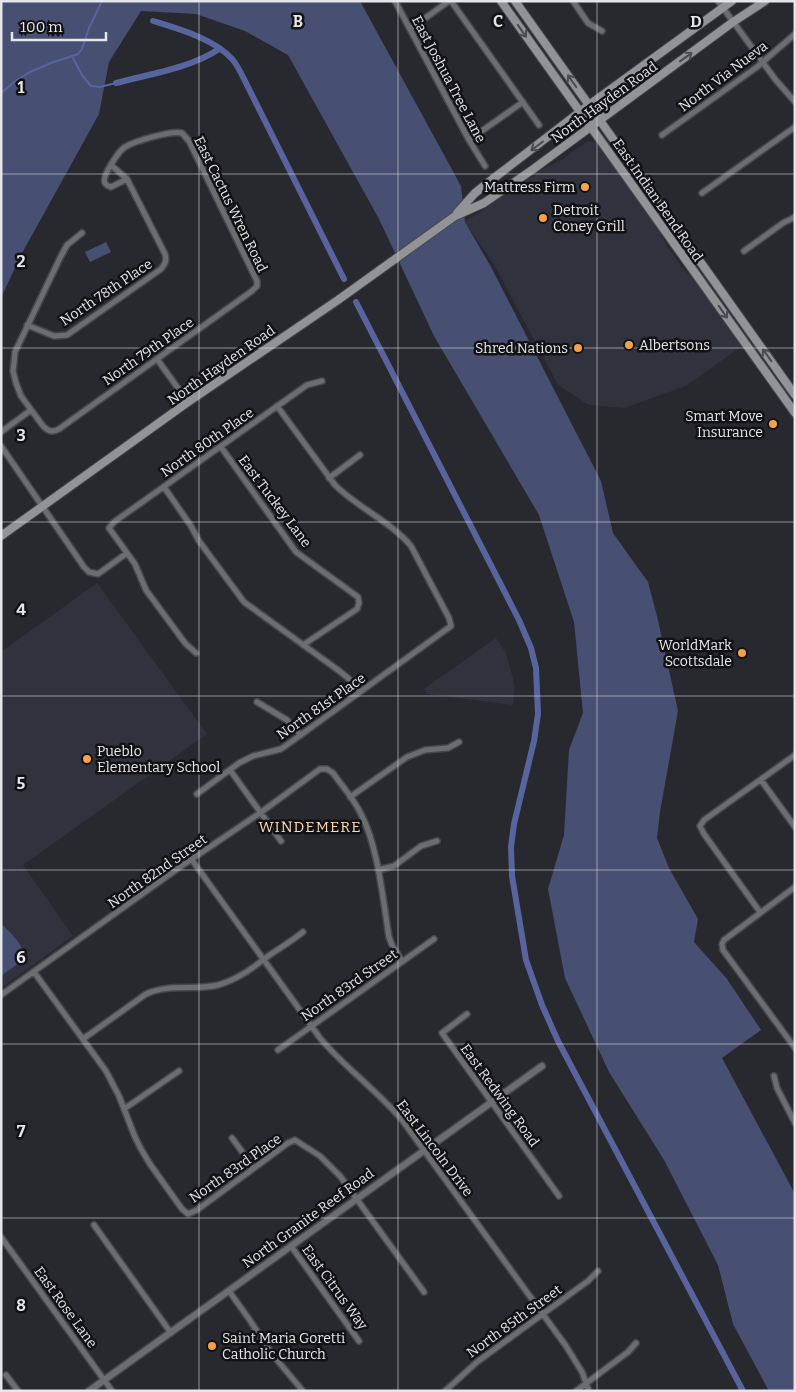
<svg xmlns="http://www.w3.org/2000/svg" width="796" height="1392" font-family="Bitter,serif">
<rect width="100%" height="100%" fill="#28292f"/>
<path fill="#30333d" d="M 592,141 L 598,144 L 656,225 L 667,246 L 683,269 L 699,285 L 742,346 L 686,386 L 624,408 L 589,405 L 558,385 L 495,266 L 465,222 L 543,169 L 560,161 L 586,142 Z
M 97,583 L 207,734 L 23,865 L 73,936 L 1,988 L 1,652 Z
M 496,638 L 506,653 L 515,686 L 513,705 L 427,694 L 424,689 Z"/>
<path fill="#474f72" d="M 1,1 L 360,1 L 461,186 L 465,222 L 491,267 L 601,481 L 613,533 L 648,582 L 657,616 L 678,711 L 660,812 L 657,838 L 669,868 L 698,919 L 694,942 L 727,979 L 761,1030 L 722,1058 L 795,1194 L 795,1391 L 769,1391 L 733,1324 L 718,1265 L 664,1160 L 609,1072 L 565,978 L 548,889 L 564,835 L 569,750 L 583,713 L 574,622 L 539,515 L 434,336 L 379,219 L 288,55 L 245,31 L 196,14 L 141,11 L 109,62 L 99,114 L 21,255 L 1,298 Z
M 106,242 L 111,252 L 90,262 L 85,252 Z
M 1,924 C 12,933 22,944 26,958 L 1,976 Z"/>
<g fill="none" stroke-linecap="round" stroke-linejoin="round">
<path stroke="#58649d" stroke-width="2" d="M 73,58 L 82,75 L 91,86 L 100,87 L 116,83
M 1,93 L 17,80 L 30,72 L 51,63 L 78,54 L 82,49 L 89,28 L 102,1"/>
<path stroke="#58649d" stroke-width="6" d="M 153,21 C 179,29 215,39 233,60 C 237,65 240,71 243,77 L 344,279
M 116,83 C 150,74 191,68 219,49
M 356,302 L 519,620 L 531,648 L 536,668 L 538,714 L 534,741 L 514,824 L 511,847 L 512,876 L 526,960 L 542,1005 L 558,1041 L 743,1391"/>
<defs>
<path id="minor" d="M 395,1 L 469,140 L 485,166
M 451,1 L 539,125
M 573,1 L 588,23 L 602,31
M 718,1 L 775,79 L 795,102
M 410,29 L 449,1
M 662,135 L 757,67 L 795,34
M 469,140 L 523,102
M 702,193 L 795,127
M 82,233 L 67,245 L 60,258 L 15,352 L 14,363 L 13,371 L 16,383 L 21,396 L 43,426 C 48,431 52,433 59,429 L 252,291 L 257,286 L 257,281 L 189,141 L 182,133 C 172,130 135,141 125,147 C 120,150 101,176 105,183 C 106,185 108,186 111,187 L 127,179
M 744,251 L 783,223 L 795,217
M 27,325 L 54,336 L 67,335 L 161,269 C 165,264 167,261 165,254 L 127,179 L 111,165
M 157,359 L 188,402
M 1,432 L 31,410
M 1,446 L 84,567 L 89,572 L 98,574 L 127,553
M 221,447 L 296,552 L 358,597 L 359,603 L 357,609 L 303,645
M 329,478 L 360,455
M 164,487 L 191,526 L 199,541 L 244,602 L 338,670 L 348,678 L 360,692
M 196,653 L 185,643 L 146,590 L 135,564 L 109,528 L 114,522 L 307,385 L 322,381
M 257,702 L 287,720 L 301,735
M 230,770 L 281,841
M 761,780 L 795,827
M 197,794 L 239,763 L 253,756 L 281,749 L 291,742 L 451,626 L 449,618 L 411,546 C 390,521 358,508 335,485 L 277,406
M 350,797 L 407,757 L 425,750 L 448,748 L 459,742
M 192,860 L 320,1038 C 345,1068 377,1090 402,1120 L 566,1346 L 582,1372 L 589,1391
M 378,870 L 394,866 L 421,846 L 437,841
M 795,887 L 724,940 L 722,944 L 723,950 L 795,1048
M 760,912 L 704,834 L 700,826 L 704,820 L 795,755
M 34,972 L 106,1071 L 119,1096 L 135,1137 L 141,1149 L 150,1164 L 182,1209 L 188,1214 L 197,1210 L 288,1143 L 295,1140 L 320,1156 L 340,1176 L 424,1292
M 1,995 L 180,867 L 260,813 L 320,769 L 327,769 L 333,773 C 342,786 354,799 361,814 C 378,846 383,900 389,937 L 392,945 L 402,961
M 467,1014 L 442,1033 L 559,1196
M 83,1039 L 146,994 C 169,983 194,991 218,985 C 239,979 254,967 271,954 C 282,947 293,940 303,932
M 278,1050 L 434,939
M 774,1076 L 777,1088 L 795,1123
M 124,1109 L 179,1071
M 232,1138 L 254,1168
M 94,1225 L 171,1333
M 1,1237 L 112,1391
M 291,1246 L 359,1341
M 229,1291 L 249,1319 L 272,1354 L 303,1391
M 6,1375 L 18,1391
M 445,1391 L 477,1362 L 588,1281 L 598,1271
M 576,1391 L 628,1352 L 636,1343"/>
<path id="tertiary" d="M 89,1391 L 542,1066"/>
<path id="secondary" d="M 501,1 L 795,413
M 515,1 L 795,395
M 457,213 L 475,193 L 494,178 L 589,105 L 732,1
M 1,536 L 188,402 L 338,300 L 455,216 L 484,203 L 532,170 L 733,22 L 765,1"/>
</defs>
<use href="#minor" stroke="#46474d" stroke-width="8"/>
<use href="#tertiary" stroke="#46474d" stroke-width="9"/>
<use href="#secondary" stroke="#46474d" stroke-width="10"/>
<use href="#minor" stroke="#6c6d70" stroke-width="5"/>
<use href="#tertiary" stroke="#6c6d70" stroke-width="6"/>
<use href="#secondary" stroke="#929397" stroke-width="8"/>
</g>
<defs><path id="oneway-shaft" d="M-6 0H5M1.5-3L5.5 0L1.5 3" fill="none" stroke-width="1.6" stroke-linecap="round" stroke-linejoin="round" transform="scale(1.25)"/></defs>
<g stroke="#4c4c50">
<use href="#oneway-shaft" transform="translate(522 31) rotate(55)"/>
<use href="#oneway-shaft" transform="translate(686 57) rotate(-36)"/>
<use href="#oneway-shaft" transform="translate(572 81) rotate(-125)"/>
<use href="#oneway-shaft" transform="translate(537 146) rotate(143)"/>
<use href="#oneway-shaft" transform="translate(723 312) rotate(55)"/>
<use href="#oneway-shaft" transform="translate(767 355) rotate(-125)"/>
</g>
<path fill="none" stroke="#e5e6ea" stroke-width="1" stroke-opacity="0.55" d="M 199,1 L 199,1391M 398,1 L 398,1391M 597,1 L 597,1391M 1,174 L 795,174M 1,348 L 795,348M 1,522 L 795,522M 1,696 L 795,696M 1,870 L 795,870M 1,1044 L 795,1044M 1,1218 L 795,1218"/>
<g fill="#f7a149" stroke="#121215" stroke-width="2">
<circle cx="585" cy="187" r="5"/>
<circle cx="543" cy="218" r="5"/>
<circle cx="629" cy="345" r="5"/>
<circle cx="578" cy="348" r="5"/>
<circle cx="773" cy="424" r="5"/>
<circle cx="742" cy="653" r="5"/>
<circle cx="87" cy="759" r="5"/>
<circle cx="212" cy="1346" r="5"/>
</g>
<g text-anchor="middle" stroke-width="5" stroke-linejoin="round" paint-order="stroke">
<g font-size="14" fill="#e5e6ea" stroke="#121215">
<text transform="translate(723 76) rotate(-37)" y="5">North Via Nueva</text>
<text transform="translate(449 79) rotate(62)" y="5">East Joshua Tree Lane</text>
<text transform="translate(604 102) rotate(-36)" y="5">North Hayden Road</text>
<text transform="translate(658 200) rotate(55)" y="5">East Indian Bend Road</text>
<text transform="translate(231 204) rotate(64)" y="5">East Cactus Wren Road</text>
<text transform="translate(106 292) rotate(-34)" y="5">North 78th Place</text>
<text transform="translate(148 351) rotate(-35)" y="5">North 79th Place</text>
<text transform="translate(221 365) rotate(-35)" y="5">North Hayden Road</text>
<text transform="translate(207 442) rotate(-35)" y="5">North 80th Place</text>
<text transform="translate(275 501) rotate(53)" y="5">East Tuckey Lane</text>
<text transform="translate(321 706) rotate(-35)" y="5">North 81st Place</text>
<text transform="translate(157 871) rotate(-35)" y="5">North 82nd Street</text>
<text transform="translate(349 985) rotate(-35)" y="5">North 83rd Street</text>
<text transform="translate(500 1095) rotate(54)" y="5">East Redwing Road</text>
<text transform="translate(435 1148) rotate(53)" y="5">East Lincoln Drive</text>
<text transform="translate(235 1168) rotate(-35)" y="5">North 83rd Place</text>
<text transform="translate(308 1218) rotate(-36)" y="5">North Granite Reef Road</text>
<text transform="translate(335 1287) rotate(54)" y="5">East Citrus Way</text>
<text transform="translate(66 1307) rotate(54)" y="5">East Rose Lane</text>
<text transform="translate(514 1321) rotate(-36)" y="5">North 85th Street</text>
</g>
<g font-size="14" fill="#e5e6ea" stroke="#121215" text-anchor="end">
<text x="575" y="192">Mattress Firm</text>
<text x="553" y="215" text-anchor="start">Detroit<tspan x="553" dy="16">Coney Grill</tspan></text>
<text x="639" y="350" text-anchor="start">Albertsons</text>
<text x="568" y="353">Shred Nations</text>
<text x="763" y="421">Smart Move<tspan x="763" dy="16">Insurance</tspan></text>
<text x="732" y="650">WorldMark<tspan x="732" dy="16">Scottsdale</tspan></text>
<text x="97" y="756" text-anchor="start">Pueblo<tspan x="97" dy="16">Elementary School</tspan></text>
<text x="222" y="1343" text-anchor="start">Saint Maria Goretti<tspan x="222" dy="16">Catholic Church</tspan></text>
</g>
<g font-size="15" letter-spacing="1" fill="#fed9b8" stroke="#121215">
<text x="310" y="832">WINDEMERE</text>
</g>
</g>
<g font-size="16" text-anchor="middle" font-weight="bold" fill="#e5e6ea" stroke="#121215" stroke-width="5" stroke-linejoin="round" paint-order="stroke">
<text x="298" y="27">B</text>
<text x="498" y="27">C</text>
<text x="696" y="27">D</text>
<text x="21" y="93">1</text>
<text x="21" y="267">2</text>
<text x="21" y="441">3</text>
<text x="21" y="615">4</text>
<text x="21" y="789">5</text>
<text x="21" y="963">6</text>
<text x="21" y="1137">7</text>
<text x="21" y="1311">8</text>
</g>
<rect width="796" height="1392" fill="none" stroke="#e5e6ea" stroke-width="5"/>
<path d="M12 32v8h94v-8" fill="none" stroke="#e5e6ea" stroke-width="2.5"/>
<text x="20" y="32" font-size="15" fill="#e5e6ea" stroke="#121215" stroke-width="4" paint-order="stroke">100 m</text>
</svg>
